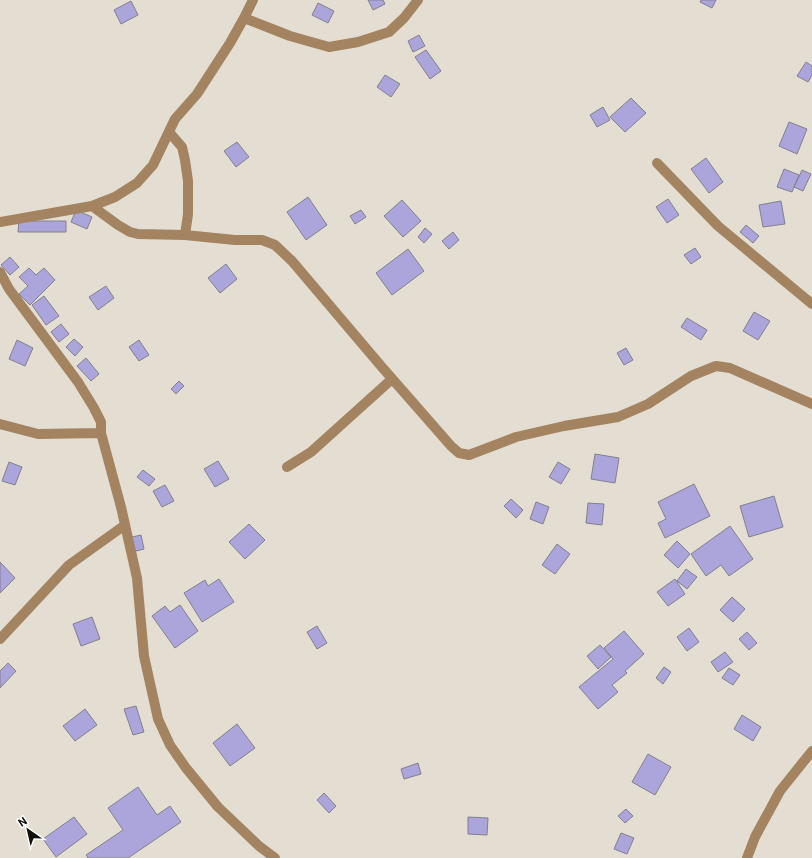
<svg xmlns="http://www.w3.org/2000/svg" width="812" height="858" font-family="Roboto,sans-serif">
<rect width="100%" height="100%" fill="#e3ded1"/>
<path fill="#aca5dc" stroke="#81808c" d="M 368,0 L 383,0 L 385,4 L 373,10 Z
M 701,0 L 716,0 L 712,8 L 700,2 Z
M 131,1 L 138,15 L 121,24 L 114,10 Z
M 318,3 L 334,11 L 328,23 L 312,15 Z
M 419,35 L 425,46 L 413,52 L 408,41 Z
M 426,50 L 441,71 L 430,79 L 415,57 Z
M 806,62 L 812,66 L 812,75 L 808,82 L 797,76 Z
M 385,75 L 400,84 L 391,97 L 377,87 Z
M 631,98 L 646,113 L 625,132 L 610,117 Z
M 603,107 L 610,120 L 597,127 L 590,115 Z
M 789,122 L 807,129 L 797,154 L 779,146 Z
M 237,142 L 249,157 L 236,167 L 224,151 Z
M 706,158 L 723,182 L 709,193 L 691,169 Z
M 784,169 L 799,175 L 792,192 L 777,187 Z
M 802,170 L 811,174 L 803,191 L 794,187 Z
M 308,197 L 327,225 L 306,240 L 287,212 Z
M 668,199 L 679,215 L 667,223 L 656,207 Z
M 402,200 L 421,221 L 403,237 L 384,216 Z
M 781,201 L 785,224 L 763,227 L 759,205 Z
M 76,210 L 92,217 L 87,229 L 71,222 Z
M 361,210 L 366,217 L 355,224 L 350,216 Z
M 19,221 L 66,221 L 66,232 L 18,232 Z
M 746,225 L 759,236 L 753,243 L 740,232 Z
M 425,228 L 432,234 L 424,243 L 418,237 Z
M 453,232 L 459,240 L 449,249 L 442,241 Z
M 695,248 L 701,257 L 691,264 L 684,255 Z
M 408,249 L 424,271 L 392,295 L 376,273 Z
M 10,257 L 19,267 L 10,275 L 1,265 Z
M 226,264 L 237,279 L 220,293 L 208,278 Z
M 29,268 L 36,275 L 44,268 L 55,280 L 30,305 L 19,294 L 28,286 L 19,277 Z
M 106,286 L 114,298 L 98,310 L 89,297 Z
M 44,296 L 59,316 L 46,325 L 32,305 Z
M 754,312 L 770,321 L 758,340 L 743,331 Z
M 687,318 L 707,330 L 701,340 L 681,327 Z
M 61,324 L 69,334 L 59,342 L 51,332 Z
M 74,339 L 83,347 L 75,356 L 66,347 Z
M 17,340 L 33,348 L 25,366 L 9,359 Z
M 139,340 L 149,355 L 139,361 L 129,347 Z
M 626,348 L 633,360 L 624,365 L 617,353 Z
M 86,358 L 99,374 L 91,381 L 77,366 Z
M 179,381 L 184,386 L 176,394 L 171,389 Z
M 595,454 L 619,458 L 615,483 L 591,479 Z
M 218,461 L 229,479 L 215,487 L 204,469 Z
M 9,462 L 22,467 L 15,485 L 2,481 Z
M 558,462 L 570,469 L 561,484 L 549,477 Z
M 143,470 L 155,479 L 149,486 L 137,477 Z
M 694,484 L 710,516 L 665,538 L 658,523 L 666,519 L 658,502 Z
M 165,485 L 174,501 L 162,507 L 153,491 Z
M 774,496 L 783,527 L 749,537 L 740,506 Z
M 511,499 L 523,510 L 516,518 L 504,506 Z
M 536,502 L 549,507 L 543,524 L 530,519 Z
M 588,503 L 604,504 L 602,525 L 586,523 Z
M 249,524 L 265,540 L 245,559 L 229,542 Z
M 730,526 L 753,559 L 729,576 L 721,565 L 706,576 L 691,554 Z
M 141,535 L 144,549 L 132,552 L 128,538 Z
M 677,541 L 690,554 L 678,568 L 664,555 Z
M 557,544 L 570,554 L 555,574 L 542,565 Z
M 0,562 L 15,578 L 0,593 Z
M 686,569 L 697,577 L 687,589 L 677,581 Z
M 219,579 L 234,602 L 202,622 L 184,593 L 205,580 L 208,586 Z
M 675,579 L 685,594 L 668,606 L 657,592 Z
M 732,597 L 745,609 L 733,622 L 720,610 Z
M 180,605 L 198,631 L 175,648 L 152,616 L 165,606 L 170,612 Z
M 92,617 L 100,639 L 81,646 L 73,624 Z
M 317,626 L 327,643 L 317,649 L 307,632 Z
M 689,628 L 699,642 L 687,651 L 677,637 Z
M 624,631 L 644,654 L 625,671 L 627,673 L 612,685 L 618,692 L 598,709 L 579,687 L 613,659 L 604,648 Z
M 747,632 L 757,643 L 749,650 L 739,639 Z
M 600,645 L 611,657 L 598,669 L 587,656 Z
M 725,652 L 733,662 L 718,672 L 711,662 Z
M 8,663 L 16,671 L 0,688 L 0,671 Z
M 664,667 L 671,672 L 663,684 L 656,678 Z
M 729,668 L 740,675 L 733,685 L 722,678 Z
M 136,706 L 144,732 L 133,735 L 124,709 Z
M 85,709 L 97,725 L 75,741 L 63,726 Z
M 742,715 L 761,727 L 753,741 L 734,729 Z
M 237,724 L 255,748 L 230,766 L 213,743 Z
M 648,754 L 671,767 L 655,795 L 632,782 Z
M 418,763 L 421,774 L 404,779 L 401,769 Z
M 138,787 L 157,815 L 170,806 L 181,822 L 128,858 L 88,858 L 86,855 L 123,830 L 108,808 Z
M 324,793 L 336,806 L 329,813 L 317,800 Z
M 626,809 L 633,816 L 625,823 L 618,816 Z
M 74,817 L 87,834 L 56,857 L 43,839 Z
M 468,817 L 488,818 L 487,835 L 468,834 Z
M 621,833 L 634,838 L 627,854 L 614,849 Z"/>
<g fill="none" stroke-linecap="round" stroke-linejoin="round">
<path stroke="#a48361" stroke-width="10" d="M 244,18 L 290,36 L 329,47 L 358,42 L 389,32 L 404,18 L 418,0
M 169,132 L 182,147 L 185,160 L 188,181 L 188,214 L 185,235
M 657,163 L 718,226 L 812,304
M 92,206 L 118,225 L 130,232 L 138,234 L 185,235 L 235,240 L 262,240 L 275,245 L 292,261 L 381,366 L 451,446 L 459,453 L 469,455 L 516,437 L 564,426 L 618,417 L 648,404 L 691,376 L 716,366 L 730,368 L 812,404
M 0,222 L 92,206 L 115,197 L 137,183 L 153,165 L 175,119 L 197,94 L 230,43 L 244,18 L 253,0
M 0,272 L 9,289 L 78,382 L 94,408 L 101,422 L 101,433 L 121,507 L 137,578 L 144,656 L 158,719 L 170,745 L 186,768 L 218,807 L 259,846 L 275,858
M 0,424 L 38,434 L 101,433
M 287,467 L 311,452 L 392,379
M 0,639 L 69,565 L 125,525
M 747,858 L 755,837 L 780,791 L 812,751"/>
</g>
<g transform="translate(28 830) rotate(326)" stroke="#ffffff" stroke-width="3" paint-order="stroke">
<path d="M0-3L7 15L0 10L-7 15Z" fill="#12100c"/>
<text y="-6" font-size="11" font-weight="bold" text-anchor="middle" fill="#12100c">N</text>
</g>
</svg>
